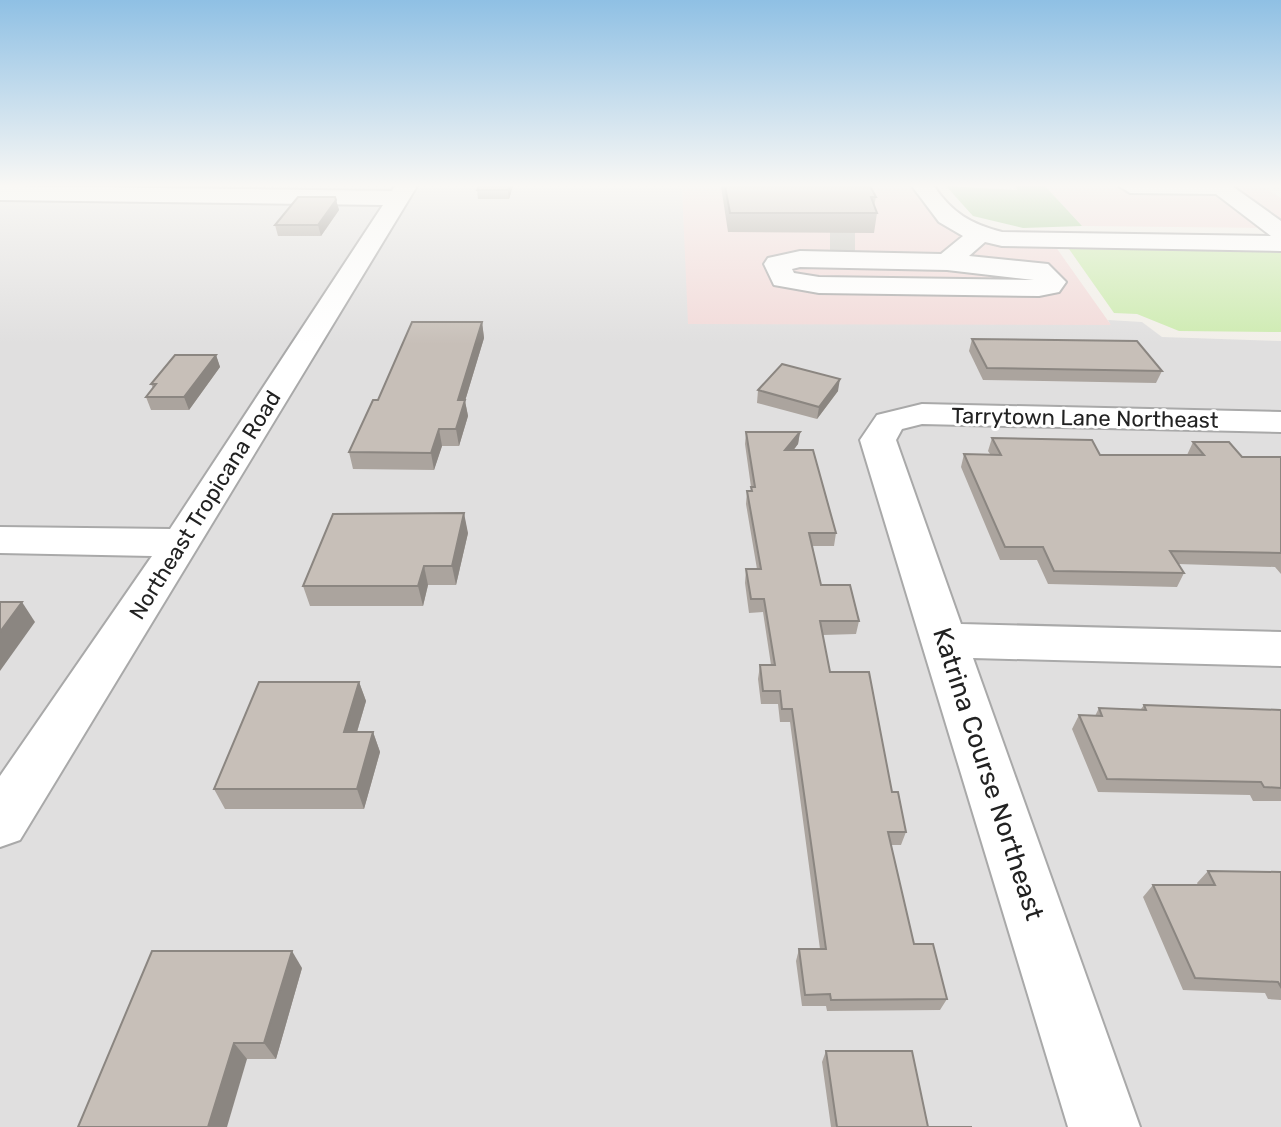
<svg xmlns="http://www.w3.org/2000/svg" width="1281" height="1127" font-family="Rubik,sans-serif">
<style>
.residential{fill:#e0dfdf}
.commercial{fill:#f2dad9}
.grass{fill:#cdebb0}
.forest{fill:#add19e}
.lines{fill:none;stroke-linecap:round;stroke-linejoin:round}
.minor-tunnel{stroke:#c8c6c1;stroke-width:25;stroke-dasharray:25 12;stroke-linecap:butt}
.minor-casing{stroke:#a9a9a9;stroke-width:4}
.minor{fill:#fff;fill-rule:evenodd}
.wall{fill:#aba49e}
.shaded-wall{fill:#8b8681}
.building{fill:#c7bfb8;stroke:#8b8681;stroke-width:2}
.labels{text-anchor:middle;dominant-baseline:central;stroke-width:6;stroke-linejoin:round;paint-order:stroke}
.street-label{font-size:22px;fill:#222;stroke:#fff}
.near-street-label{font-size:26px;fill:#222;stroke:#fff}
</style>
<rect width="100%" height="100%" fill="#f2efe9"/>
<!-- residential -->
<path class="residential" d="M0,186h682l7,138h421l-2,-4 34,2 20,15 119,4v786h-1281z"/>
<!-- commercial -->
<g class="commercial">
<path d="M682,186h255l30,44 81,6 63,89 -423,-1z"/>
<path d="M1045,186h217l19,12v30l-199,-2z"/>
</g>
<!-- grass -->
<path class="grass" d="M1069,249l212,3v80l-102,-1 -42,-17 -23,-1z"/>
<!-- forest -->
<path class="forest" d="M946,186l71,4 -1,-4h29l37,40 -59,2 -50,-12z"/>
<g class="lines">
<!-- minor-tunnel -->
<path class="minor-tunnel" d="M830,239h27"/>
<defs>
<g id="minor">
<path d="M0,186l392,5 3,-5h22l-397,654 -20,7v-71l152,-220 -152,-3v-26l170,2 213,-324 -383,-5z"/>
<path d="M912,186h22c18,27 37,38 68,46l269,4 -55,-42 -86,-1 -11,-7h113l49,35v30l-279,-5 -17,-4 -16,14 79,8 18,18 -7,10 -20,4 -220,-3 -45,-8 -10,-21 4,-6 32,-7 141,3 22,-18 -24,-14zM800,267l147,3 87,10 -215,-3 -25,-4 -2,-4z"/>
<path d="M922,404l359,8v20l-359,-8 -20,5 -6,11 65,184 320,8v34l-308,-8 167,469h-72l-208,-687 17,-25z"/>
</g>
</defs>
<!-- minor casing -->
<use href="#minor" class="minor-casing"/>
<!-- minor -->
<use href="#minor" class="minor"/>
</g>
<!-- wall -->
<g class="wall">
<path d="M479,186h34l-4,13h-31l-1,-9z"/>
<path d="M721,186h149l6,11 -2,9 3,7 -3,20 -146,-1z"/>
<path d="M336,200l3,10 -18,26h-43l-3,-11z"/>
<path d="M482,322l2,16 -19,63 3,15 -9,30h-17l-8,24 -81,-1 -4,-17 29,-52z"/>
<path d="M972,339l190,32 -6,12 -173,-3 -14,-29z"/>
<path d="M216,355l4,12 -31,43h-38l-5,-13 7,-9 -2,-4z"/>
<path d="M758,390l80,1 -21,28 -60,-16z"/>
<path d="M746,432h54l-2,12 -5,6 43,83 -2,13h-22l9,39 38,36 -3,13 -33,1 7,37 62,120 14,40 -5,13h-10l23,99 33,55 -7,11 -113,1 -1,-5h-24l-6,-45 3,-12h21l-30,-227h-10l-2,-18h-17l-3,-25 2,-14h11l-8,-53 -14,1 -4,-30 1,-14h11l-11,-65 1,-13h4v-4l-6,-43z"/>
<path d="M992,438l108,17h87l6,-13 49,15h39v117l-6,-7 -97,-3 6,9 -7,14 -129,-3 -11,-24h-37l-39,-93 3,-13h26l-2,-3z"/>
<path d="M468,533l-12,52h-28l-5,21h-113l-7,-20z"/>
<path d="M359,682l7,19 -9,31h16l7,20 -16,57h-139l-11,-20z"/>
<path d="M1144,705l137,5v91h-28l-3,-6 -152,-3 -26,-63 7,-14 16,1 4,-8 42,1z"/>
<path d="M1208,871l73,1v128l-13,-1 -3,-6 -82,-3 -40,-93 10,-12h45l-1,-2z"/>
<path d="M302,968l-26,91h-29l-169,68z"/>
<path d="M826,1051l102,76h44h-141l-9,-65z"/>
</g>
<!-- shaded-wall -->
<g class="shaded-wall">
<path d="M509,186h4l-4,13 -1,-9z"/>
<path d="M336,200l3,10 -18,26 -3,-11z"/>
<path d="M482,322l2,16 -19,63 3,15 -9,30 -3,-17 2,-29z"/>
<path d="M216,355l4,12 -31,43 -5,-13z"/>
<path d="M840,379l-2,12 -21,28 2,-12z"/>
<path d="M439,429l3,17 -8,24 -3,-17z"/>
<path d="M800,432l-2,12 -14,19 1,-13z"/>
<path d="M464,513l4,20 -12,52 -4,-19z"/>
<path d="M424,566l4,19 -5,21 -5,-20z"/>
<path d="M22,602l13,20 -35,49v-39z"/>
<path d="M359,682l7,19 -15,51 -7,-20z"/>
<path d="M373,732l7,20 -16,57 -7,-20z"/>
<path d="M292,951l10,17 -26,91 -12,-16z"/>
<path d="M234,1043l13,16 -20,68h-19z"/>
</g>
<!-- building -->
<g class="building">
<path d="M479,186h30l-1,4h-31z"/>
<path d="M725,186h145l6,11h-5l6,16h-147z"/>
<path d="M298,197h37l1,3 -18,25h-43z"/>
<path d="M412,322h70l-24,78h7l-9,29h-17l-8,24 -82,-1 24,-52h5z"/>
<path d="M972,339l165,2 25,30 -175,-3z"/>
<path d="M175,355h41l-32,42h-38l10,-13h-5z"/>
<path d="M782,364l58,15 -21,28 -61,-17z"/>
<path d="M746,432h54l-15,18h28l23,83h-27l12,52h29l9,36h-39l10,51h39l23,120h6l8,40h-18l26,112h19l14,55 -116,1 -1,-6 -25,1 -6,-46h27l-34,-240h-10l-2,-18h-17l-3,-26h15l-11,-66h-13l-5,-30h15l-14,-78h5l-1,-4h4z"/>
<path d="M992,438l100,2 8,15h104l-11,-13h36l13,15h39v96l-111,-2 14,22 -130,-2 -11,-24h-38l-41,-93 37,1z"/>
<path d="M464,513l-12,53h-28l-6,20h-115l30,-72z"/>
<path d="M0,602h22l-22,30z"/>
<path d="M259,682h100l-15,50h29l-16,57h-143z"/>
<path d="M1144,705l137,5v78l-17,-1 -3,-5 -154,-3 -28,-64 23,1 -3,-8 47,2z"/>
<path d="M1208,871l73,1v115l-3,-5 -83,-4 -42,-93h62z"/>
<path d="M152,951h140l-28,92h-30l-26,84h-130z"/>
<path d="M826,1051h86l16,76h44h-135z"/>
</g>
<!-- sky -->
<linearGradient id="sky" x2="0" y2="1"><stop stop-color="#8fc0e4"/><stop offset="0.54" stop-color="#f9f8f5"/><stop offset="1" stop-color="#f9f8f5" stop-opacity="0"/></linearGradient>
<rect width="1281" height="344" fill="url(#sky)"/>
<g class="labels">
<!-- street labels -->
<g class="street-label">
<text transform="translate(1085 418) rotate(1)">Tarrytown Lane Northeast</text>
<text transform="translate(205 505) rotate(-58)">Northeast Tropicana Road</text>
</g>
<!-- near-street labels -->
<g class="near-street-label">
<text transform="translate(988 774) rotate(72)">Katrina Course Northeast</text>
</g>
</g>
</svg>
